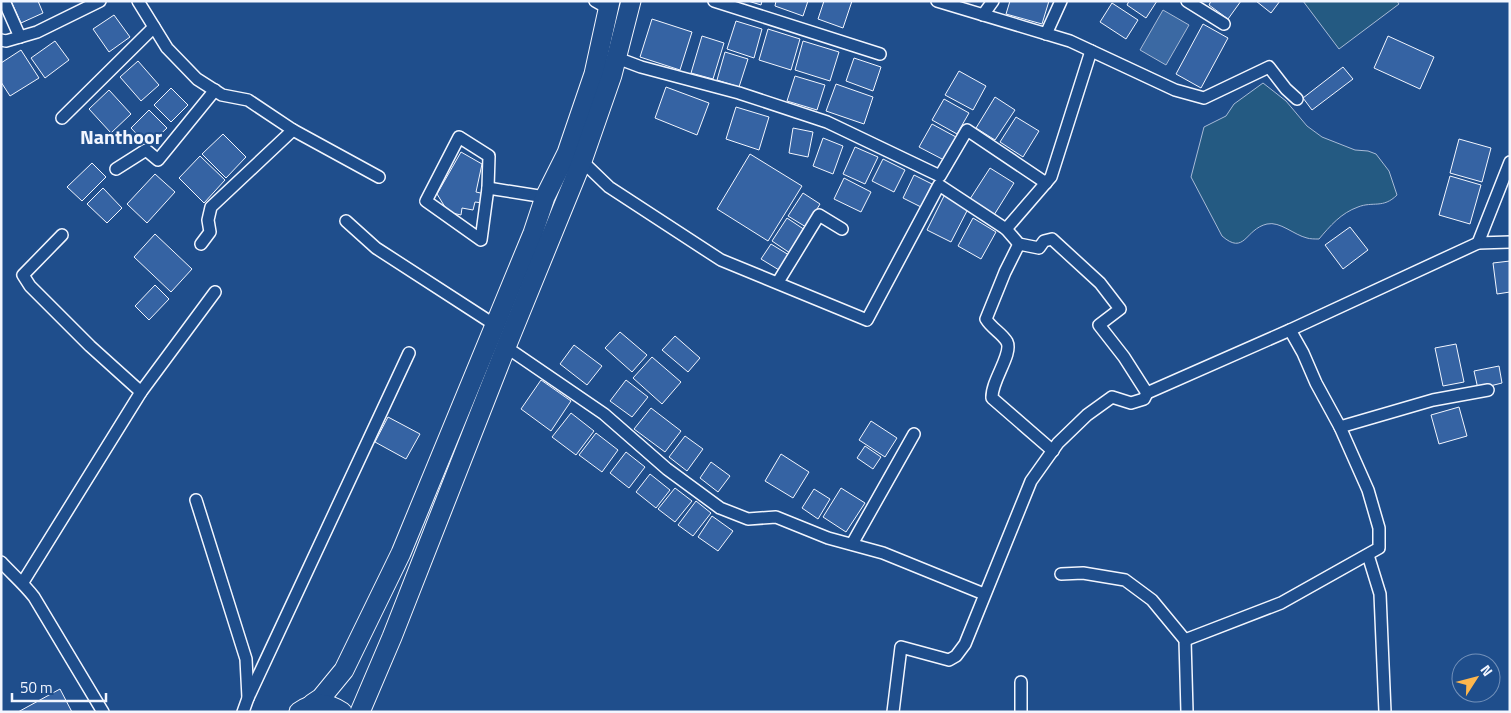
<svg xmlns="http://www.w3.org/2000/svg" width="1511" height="713" font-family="'Titillium Web',sans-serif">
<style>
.green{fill:#245a82;stroke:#a8bbd7}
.water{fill:#3b69a3;stroke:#a8bbd7}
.building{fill:#3563a3;stroke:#f2f6ff}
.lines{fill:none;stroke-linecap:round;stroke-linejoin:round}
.minor-casing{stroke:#f2f6ff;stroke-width:14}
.trunk-casing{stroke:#f2f6ff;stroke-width:21}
.minor{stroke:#1f4e8c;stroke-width:11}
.trunk{stroke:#1f4e8c;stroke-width:19}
.labels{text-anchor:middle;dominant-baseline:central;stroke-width:4;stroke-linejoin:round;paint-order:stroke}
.district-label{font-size:20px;font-weight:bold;fill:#f2f6ff;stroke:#1f4e8c}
</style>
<rect width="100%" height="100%" fill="#1f4e8c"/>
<!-- green -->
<g class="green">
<path d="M1303,1h94l2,3 -60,45z"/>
<path d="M1263,83l23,18 21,25 15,11 33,13 13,1 8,3 13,17 8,24c-14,14 -24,6 -39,12 -17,6 -28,19 -39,32 -4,0 -9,0 -12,-1 -13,-3 -27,-17 -40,-14 -22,5 -22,32 -45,12l-31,-59 13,-50 22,-11 8,-12z"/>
</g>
<!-- water -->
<path class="water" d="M1163,10l26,15 -23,40 -26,-15z"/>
<!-- building -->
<g class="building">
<path d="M11,1h27l5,12 -22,10z"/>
<path d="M748,1h14l-1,4z"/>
<path d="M776,1h32l-5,15 -28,-10z"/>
<path d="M824,1h28l-9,27 -25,-9z"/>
<path d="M1010,1h39l-7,23 -36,-10z"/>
<path d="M1129,1h28l-11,17 -19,-13z"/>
<path d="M1211,1h30l-13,18 -19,-14z"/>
<path d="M1256,1h24l-9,12z"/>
<path d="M1112,3l26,17 -12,19 -26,-17z"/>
<path d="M114,15l16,22 -21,15 -16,-23z"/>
<path d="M652,19l40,13 -12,38 -40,-13z"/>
<path d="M736,21l26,8 -8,29 -27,-9z"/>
<path d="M1203,24l25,14 -27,50 -25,-14z"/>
<path d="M768,29l32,10 -9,31 -32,-10z"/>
<path d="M702,36l22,7 -11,36 -22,-6z"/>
<path d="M1388,36l46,21 -14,32 -46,-21z"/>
<path d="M55,41l14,19 -24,18 -14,-20z"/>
<path d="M803,41l36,11 -9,29 -35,-11z"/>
<path d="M21,50l18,28 -29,18 -9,-14v-19z"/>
<path d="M725,52l23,7 -9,28 -22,-7z"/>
<path d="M854,58l27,9 -8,24 -27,-10z"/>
<path d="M138,61l21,24 -18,16 -21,-24z"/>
<path d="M1343,67l10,12 -41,31 -9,-12z"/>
<path d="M959,71l27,15 -13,24 -28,-15z"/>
<path d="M795,76l30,9 -8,25 -30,-9z"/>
<path d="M836,84l37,13 -9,27 -38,-13z"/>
<path d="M666,87l43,16 -12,32 -42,-17z"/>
<path d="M171,88l17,17 -17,17 -17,-17z"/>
<path d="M109,90l22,24 -20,19 -22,-24z"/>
<path d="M995,97l20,13 -20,30 -19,-12z"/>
<path d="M944,99l25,14 -12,21 -25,-14z"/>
<path d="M736,107l33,10 -10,33 -33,-11z"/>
<path d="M149,110l18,18 -19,18 -17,-18z"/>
<path d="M1016,117l23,14 -16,26 -23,-15z"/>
<path d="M932,124l24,13 -12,23 -25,-13z"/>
<path d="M793,128l20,4 -5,25 -19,-4z"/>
<path d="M223,134l23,23 -20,21 -24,-24z"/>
<path d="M823,138l20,8 -10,28 -20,-8z"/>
<path d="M1459,139l32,9 -9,34 -32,-9z"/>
<path d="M855,147l23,10 -13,27 -22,-10z"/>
<path d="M461,152l21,12 -6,28 9,2 -2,9 -8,-1 -2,8 -11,-2 -1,7 -13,-3 -11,-18z"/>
<path d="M750,154l52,32 -34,55 -51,-32z"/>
<path d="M200,156l25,24 -21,23 -25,-25z"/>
<path d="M883,159l22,11 -11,22 -22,-11z"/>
<path d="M92,163l14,14 -24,24 -15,-14z"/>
<path d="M990,168l24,15 -20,32 -24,-16z"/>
<path d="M155,174l20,18 -28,31 -20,-19z"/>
<path d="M914,175l18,9 -11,23 -18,-9z"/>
<path d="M1450,176l31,9 -11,39 -31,-9z"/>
<path d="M844,178l27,14 -10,20 -27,-13z"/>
<path d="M103,188l19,20 -15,15 -20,-19z"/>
<path d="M803,193l17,11 -14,23 -18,-11z"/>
<path d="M945,194l24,13 -18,35 -24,-12z"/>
<path d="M787,218l18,12 -15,23 -18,-12z"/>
<path d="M973,218l23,14 -15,27 -23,-13z"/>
<path d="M1350,227l18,23 -25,19 -18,-24z"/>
<path d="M155,234l37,35 -21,23 -37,-35z"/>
<path d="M771,244l18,11 -10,15 -18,-11z"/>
<path d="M1510,261v31l-13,2 -4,-31z"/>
<path d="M155,285l14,14 -20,21 -14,-14z"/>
<path d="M620,332l27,23 -15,17 -27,-24z"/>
<path d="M675,336l25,22 -12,14 -26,-22z"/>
<path d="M1456,344l8,38 -21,4 -8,-38z"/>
<path d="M574,345l28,21 -15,19 -27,-21z"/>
<path d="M652,357l29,25 -19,22 -29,-26z"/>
<path d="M1499,366l3,17 -24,6 -4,-18z"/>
<path d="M541,380l30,21 -20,30 -30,-22z"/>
<path d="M626,380l22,17 -16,20 -22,-16z"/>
<path d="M1459,407l8,29 -28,8 -8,-29z"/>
<path d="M651,408l30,23 -16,21 -31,-23z"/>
<path d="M571,413l23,18 -18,24 -24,-18z"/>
<path d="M388,417l32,17 -14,25 -31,-17z"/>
<path d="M871,421l26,17 -12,19 -26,-17z"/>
<path d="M596,433l22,17 -16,22 -23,-17z"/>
<path d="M685,436l18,13 -16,22 -18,-14z"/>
<path d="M865,446l16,11 -8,12 -16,-11z"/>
<path d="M626,452l19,15 -16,21 -19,-15z"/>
<path d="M781,454l28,18 -16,26 -28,-17z"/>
<path d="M711,462l19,14 -12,16 -18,-14z"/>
<path d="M650,474l20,16 -14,18 -20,-16z"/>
<path d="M675,488l17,13 -17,21 -17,-13z"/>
<path d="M841,488l24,15 -19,29 -23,-15z"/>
<path d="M814,489l16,10 -12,20 -16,-11z"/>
<path d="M696,501l15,12 -18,23 -15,-11z"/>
<path d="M712,516l21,15 -15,20 -20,-14z"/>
<path d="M60,689l12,23h-54z"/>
</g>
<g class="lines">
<defs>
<g id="minor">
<path d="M4,1l16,36"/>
<path d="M138,1l29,47 30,31 25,16 26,5 45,30 86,47"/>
<path d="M595,1l14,8"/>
<path d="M714,1l166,53"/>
<path d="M937,1l133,40 105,49 29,8 65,-31 17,22 11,10"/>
<path d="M1187,1l37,23"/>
<path d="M983,15l10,-14"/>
<path d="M1046,34l15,-33"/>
<path d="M1,40l5,1 31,-9 63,-31"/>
<path d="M617,58l24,9 98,26 88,29 113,54 27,-46 79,53"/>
<path d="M62,118l92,-91"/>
<path d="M459,137l30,19 -1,32 -7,52 -55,-39z"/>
<path d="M582,161l27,26 112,73 146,60 72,-135 67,44 13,15 20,4 5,-7 8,-2 48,44 20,26 -21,16 25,32 23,36 -3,6 -13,4 -19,-6 -25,18 -29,28 -27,38 -66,163 -9,12 -7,4 -48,-13 -8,65"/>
<path d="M1510,162l-32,81 32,-1"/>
<path d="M116,169l30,-19 12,10 57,-70"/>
<path d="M488,188l57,9"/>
<path d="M346,221l30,27 119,77"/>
<path d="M1006,229l45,-52 40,-126"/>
<path d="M62,235l-39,40 7,11 60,60 51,46"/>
<path d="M201,244l9,-12 -2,-12 3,-13 82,-77"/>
<path d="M1019,244l-14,28 -19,47c6,10 16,14 21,23 6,12 -16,39 -15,56l61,53"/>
<path d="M778,282l41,-67 23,14"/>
<path d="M506,347l98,67 63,55 53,39 28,11 28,-2 52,21 55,15 101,41"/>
<path d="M1147,393l143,-63"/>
<path d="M1340,427l93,-27 55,-10"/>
<path d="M196,500l50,159 2,39 -5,14"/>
<path d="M852,544l62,-110"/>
<path d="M1368,555l12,39 5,118"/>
<path d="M1,562c11,12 23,22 33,35l69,115"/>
<path d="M1061,574l22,-1 42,7 27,20 33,40 2,72"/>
<path d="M23,582l118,-190 74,-100"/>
<path d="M1185,640l96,-37 98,-55v-20l-11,-38 -28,-63 -24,-44 -13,-30 -13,-23 188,-87"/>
<path d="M248,698l161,-345"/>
<path d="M1021,712v-30"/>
</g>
<g id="trunk">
<path d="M312,704l9,-6 23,-28 57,-117 132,-320 12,-36 22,-44 27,-79 16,-73"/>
<path d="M299,712c15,-11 28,-10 43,0"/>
<path d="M360,712l32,-75 114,-290 76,-186 30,-86 19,-74"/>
</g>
</defs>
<!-- minor casing -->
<use href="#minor" class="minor-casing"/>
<!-- trunk casing -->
<use href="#trunk" class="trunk-casing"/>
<!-- minor -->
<use href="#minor" class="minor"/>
<!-- trunk -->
<use href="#trunk" class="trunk"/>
</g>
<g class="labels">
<!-- district labels -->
<g class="district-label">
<text x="121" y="136">Nanthoor</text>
</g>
</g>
<!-- border -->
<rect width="1511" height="713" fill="none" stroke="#f2f6ff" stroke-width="5"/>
<!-- north arrow -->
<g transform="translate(1476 678) rotate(54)"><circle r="24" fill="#1f4e8c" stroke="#7391ba"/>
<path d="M0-4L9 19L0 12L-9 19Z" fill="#ffb74d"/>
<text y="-8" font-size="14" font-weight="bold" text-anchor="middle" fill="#f2f6ff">N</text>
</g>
<!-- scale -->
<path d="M12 693v8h94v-8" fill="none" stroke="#f2f6ff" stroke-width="2.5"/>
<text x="20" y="693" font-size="15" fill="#f2f6ff" stroke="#1f4e8c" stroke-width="4" paint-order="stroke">50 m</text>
</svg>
